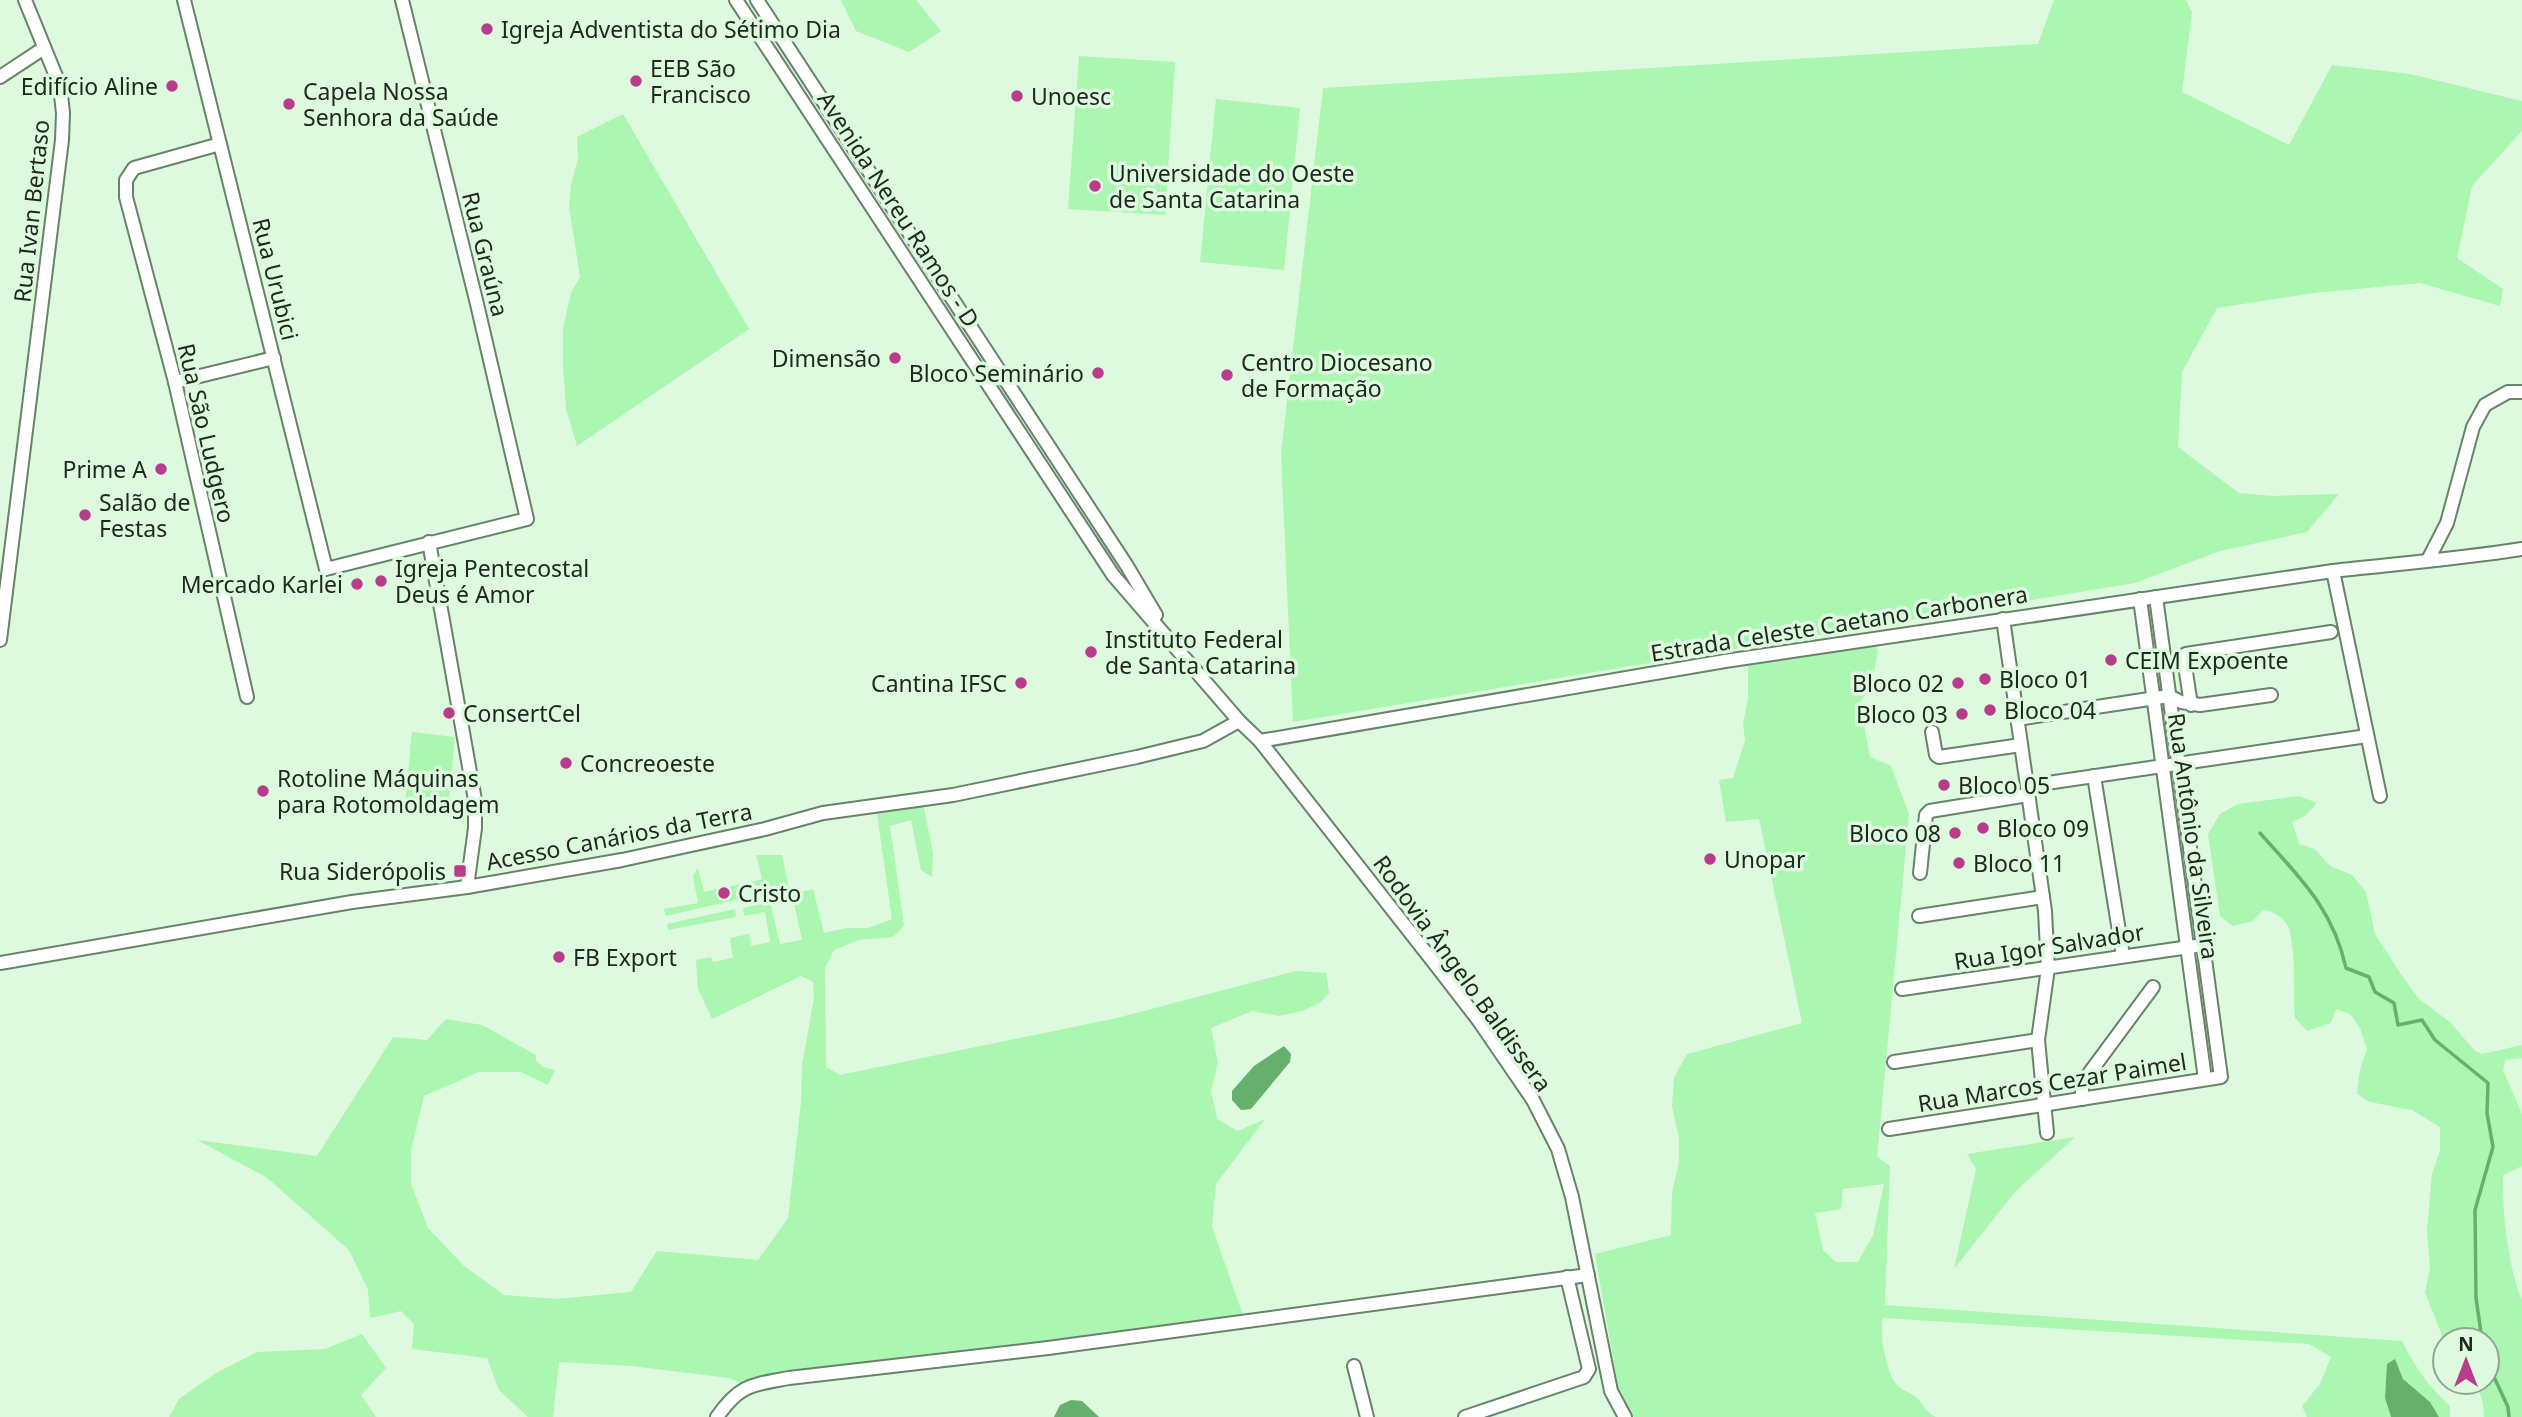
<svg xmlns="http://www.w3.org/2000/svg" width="2522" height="1417" font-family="'Noto Sans',sans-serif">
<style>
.green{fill:#abf6b0;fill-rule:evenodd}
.water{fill:#66b06d}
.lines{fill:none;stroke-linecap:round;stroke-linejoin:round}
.stream{stroke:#66b06d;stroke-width:3.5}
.minor-casing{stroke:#69826b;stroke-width:16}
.minor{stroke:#fff;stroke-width:12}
.poi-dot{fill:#b93c8c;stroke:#ddf9de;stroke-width:2.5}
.labels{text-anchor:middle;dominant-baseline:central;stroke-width:7;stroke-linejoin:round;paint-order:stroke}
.poi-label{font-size:23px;fill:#1e281e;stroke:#ddf9de;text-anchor:start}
.street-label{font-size:23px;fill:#1e281e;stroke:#ddf9de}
</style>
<rect width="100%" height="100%" fill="#ddf9de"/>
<!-- green -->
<g class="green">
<path d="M841,0h75l25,31 -32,21 -53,-21z"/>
<path d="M2054,0h132l6,12 -10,80 107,53 43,-80 78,9 112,27v30l-50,55 -15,72 46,31 -3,17 -80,-23 -106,10 -97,15 -35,64 -4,75 61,46 34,3 66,-2 -32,38 -87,19 -85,32 -842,139 -12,-269 42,-365 715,-44z"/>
<path d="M1079,56l96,6 -10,153 -97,-6z"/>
<path d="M1216,99l84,9 -16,162 -84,-8z"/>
<path d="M623,114l126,215 -172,117 -11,-37 -3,-43v-38l8,-35 9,-16 -11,-71 2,-21 7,-26 -1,-22z"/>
<path d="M1875,643l3,9 -6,30 -12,21 10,54 21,9 18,48 -32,343 13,9 -5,139 517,36c13,26 26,45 48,65v11h-11l-9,-15 -27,-23 -16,4 -2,15 6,19h-84l-5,-11 18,-22 11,-27 -22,-13 -426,-26c-4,15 3,57 15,68 5,5 14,7 19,12 7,7 9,15 19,19h-302l-16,-30 -23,-133 76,-19 1,-43 7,-30v-23l-7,-33 2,-28 13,-24 115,-31 -43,-204 -33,3 -7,-42 14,-2 12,-38 -2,-16 5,-26v-37zM1884,1184l-11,51 -15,27h-22l-13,-12 -8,-37 26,-4 2,-20z"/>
<path d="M412,732l43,5 -7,71 -43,-4z"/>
<path d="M2299,796l18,7 -12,13 -13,6 7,22 16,5 15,17 22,9 14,17 9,42 25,39 19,26 31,23 25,29 7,3 40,-9v13l-17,2 -2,10 19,44v52l-19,9c-1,36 5,93 19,125v117h-38l-1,-14 -7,-21h11v-42h-42v3l-20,-51 5,-24 -3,-38 5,-56 8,-23v-24l-28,-17 -42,-8 -13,-8 3,-25 7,-20 -7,-21 -10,-14 -14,-5 -5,14 -24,8 -12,-13c-2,-21 2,-79 -9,-95 -5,-8 -15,-12 -23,-13l-10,11 -20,5 -13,-10 -12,-82 12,-20 18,-10z"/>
<path d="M923,804l10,49 -1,24 -11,-7 -10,-50 -21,6 14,100 -11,11 -34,3 -25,10 -9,18 1,99 14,8 277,-57 179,-47 30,2 3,20 -9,10 -18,8 -23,5 -27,-5 -41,17 7,35 -7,28 6,28 21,12 27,-12 -49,65 -4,43 33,94 -498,65 -18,-8 -98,-12 -72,-4 -6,55h-25l-29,-27 -12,-32 -75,-9 2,-25 -13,-13 -31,7 -2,-28 -19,-40 -83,-73 -69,-37 120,16 76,-119 34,3 19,-21 36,6 54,30v6l7,6 12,3 -7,15 -27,-13h-42l-55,24 -13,54v34l17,44 35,37 41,30 52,4 75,-7 26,-41 101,9 30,-42 13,-116 1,-37 12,-67 -1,-16 -12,-6 -89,43 -14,-30 -2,-29 15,-3 2,5 20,-4 -3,-20 19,-4 2,12 19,-4 -5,-30 -21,4 -1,-8 27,-6 10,42 22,-4 -10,-46 21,-5 11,44 23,-5h21l24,-9 -15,-105z"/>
<path d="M756,855h26l7,33 -38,9 -2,-14 13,-4z"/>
<path d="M698,868l6,24 37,-8 3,14 -78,18 -2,-7 34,-6 -5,-27z"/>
<path d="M735,909l1,8 -68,13 -1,-6z"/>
<path d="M2075,1137l-60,55 -61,77 22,-100 -9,-15z"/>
<path d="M362,1334l24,34 -25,27 15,22h-207l10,-18 37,-26 41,-21 68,-3z"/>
</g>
<!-- water -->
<g class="water">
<path d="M1284,1046l7,8 -1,8 -39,47 -10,1 -9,-10v-9l22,-25z"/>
<path d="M2395,1359l8,20 27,23 9,15h-48l-6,-19 2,-34z"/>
<path d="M1071,1400l11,1 17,16h-45l6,-12z"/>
</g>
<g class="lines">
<!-- stream -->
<g class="stream">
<path d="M2260,833c39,44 73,75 86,135l23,9 6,15 19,11 4,22 24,-5 13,20 53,43 -1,30 6,34 -18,63 1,88 6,42"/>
<path d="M2487,1362l21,45 1,10"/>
</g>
<defs>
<g id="minor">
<path d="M184,0l142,569 201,-50 -50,-215 -75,-304"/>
<path d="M736,0l377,575 126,146 21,20 175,223 44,57 54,79 25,49 14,48 39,194 14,26"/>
<path d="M757,0l370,566 29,49"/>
<path d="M0,77l44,-29"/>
<path d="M220,144l-86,24 -8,12v17l49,185 72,315"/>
<path d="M175,382l99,-24"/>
<path d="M429,542l46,258v28l-8,59"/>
<path d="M2428,560l19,-37 26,-96 12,-22 23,-13h14"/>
<path d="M2333,571l47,225"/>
<path d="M2140,599l65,480"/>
<path d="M2003,619l42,292 3,57 -10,72 9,93"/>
<path d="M0,640l62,-500 1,-27 -3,-27 -35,-86"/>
<path d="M2191,705l-7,-46 2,-5 145,-22"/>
<path d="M2017,719l152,-23 12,6 19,3 71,-10"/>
<path d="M1932,732l4,23 3,2 82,-12"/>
<path d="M1260,741l465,-80 608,-90c63,-7 126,-12 189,-22"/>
<path d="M2094,776l29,180"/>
<path d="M2027,786l340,-50"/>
<path d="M1920,873l6,-58 4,-4 98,-16"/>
<path d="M1919,916l124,-19"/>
<path d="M0,963l352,-61 115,-15 155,-27 143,-31 58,-16 130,-18 184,-38 66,-16 36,-20"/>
<path d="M1902,989l294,-43"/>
<path d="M1894,1062l144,-22"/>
<path d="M2082,1099v-16l71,-96"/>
<path d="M1889,1129l332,-52 -65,-480"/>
<path d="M1354,1366l13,51"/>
<path d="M717,1417c23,-33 35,-32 72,-39l259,-30 540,-73"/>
<path d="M1465,1417l119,-40 5,-8 -22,-92"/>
</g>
</defs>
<!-- minor casing -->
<use href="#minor" class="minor-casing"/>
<!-- minor -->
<use href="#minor" class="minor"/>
</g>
<!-- markers -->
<g class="poi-dot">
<circle cx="487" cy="29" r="7"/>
<circle cx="636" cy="81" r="7"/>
<circle cx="172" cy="86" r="7"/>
<circle cx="1017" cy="96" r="7"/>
<circle cx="289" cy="104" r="7"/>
<circle cx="1095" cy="186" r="7"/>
<circle cx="895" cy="358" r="7"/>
<circle cx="1098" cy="373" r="7"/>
<circle cx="1227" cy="375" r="7"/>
<circle cx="161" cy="469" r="7"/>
<circle cx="85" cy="515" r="7"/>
<circle cx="381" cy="581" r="7"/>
<circle cx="357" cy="584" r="7"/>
<circle cx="1091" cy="652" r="7"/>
<circle cx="2111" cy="660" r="7"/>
<circle cx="1985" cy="679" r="7"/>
<circle cx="1021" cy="683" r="7"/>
<circle cx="1958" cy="683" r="7"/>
<circle cx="1990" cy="710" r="7"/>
<circle cx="449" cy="713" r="7"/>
<circle cx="1962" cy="714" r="7"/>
<circle cx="566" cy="763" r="7"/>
<circle cx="1944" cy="785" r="7"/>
<circle cx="263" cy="791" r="7"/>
<circle cx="1983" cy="828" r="7"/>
<circle cx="1955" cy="833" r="7"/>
<circle cx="1710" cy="859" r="7"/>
<circle cx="1959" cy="863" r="7"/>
<rect x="453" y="864" width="14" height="14" rx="3.5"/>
<circle cx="724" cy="893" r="7"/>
<circle cx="559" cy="957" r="7"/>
</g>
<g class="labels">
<!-- poi labels -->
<g class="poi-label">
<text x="501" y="29">Igreja Adventista do Sétimo Dia</text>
<text x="650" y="68">EEB São<tspan x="650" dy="26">Francisco</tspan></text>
<text x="158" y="86" text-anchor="end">Edifício Aline</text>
<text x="303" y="91">Capela Nossa<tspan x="303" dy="26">Senhora da Saúde</tspan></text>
<text x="1031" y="96">Unoesc</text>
<text x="1109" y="173">Universidade do Oeste<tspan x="1109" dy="26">de Santa Catarina</tspan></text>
<text x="881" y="358" text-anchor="end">Dimensão</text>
<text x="1241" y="362">Centro Diocesano<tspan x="1241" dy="26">de Formação</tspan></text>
<text x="1084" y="373" text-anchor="end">Bloco Seminário</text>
<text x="147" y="469" text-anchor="end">Prime A</text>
<text x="99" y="502">Salão de<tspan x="99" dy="26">Festas</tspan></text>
<text x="395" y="568">Igreja Pentecostal<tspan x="395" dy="26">Deus é Amor</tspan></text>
<text x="343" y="584" text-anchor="end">Mercado Karlei</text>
<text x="1105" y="639">Instituto Federal<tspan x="1105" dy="26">de Santa Catarina</tspan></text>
<text x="2125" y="660">CEIM Expoente</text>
<text x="1999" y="679">Bloco 01</text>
<text x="1007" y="683" text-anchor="end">Cantina IFSC</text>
<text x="1944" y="683" text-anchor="end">Bloco 02</text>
<text x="2004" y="710">Bloco 04</text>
<text x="463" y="713">ConsertCel</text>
<text x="1948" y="714" text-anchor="end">Bloco 03</text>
<text x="580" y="763">Concreoeste</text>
<text x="277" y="778">Rotoline Máquinas<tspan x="277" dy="26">para Rotomoldagem</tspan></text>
<text x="1958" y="785">Bloco 05</text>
<text x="1997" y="828">Bloco 09</text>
<text x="1941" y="833" text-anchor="end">Bloco 08</text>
<text x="1724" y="859">Unopar</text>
<text x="1973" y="863">Bloco 11</text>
<text x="446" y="871" text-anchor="end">Rua Siderópolis</text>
<text x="738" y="893">Cristo</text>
<text x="573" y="957">FB Export</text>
</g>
<!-- street labels -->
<g class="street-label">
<text transform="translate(899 209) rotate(57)">Avenida Nereu Ramos - D</text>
<text transform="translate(31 211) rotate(-84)">Rua Ivan Bertaso</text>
<text transform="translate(486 254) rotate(76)">Rua Graúna</text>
<text transform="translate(276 279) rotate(76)">Rua Urubici</text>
<text transform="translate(207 433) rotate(77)">Rua São Ludgero</text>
<text transform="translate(1839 623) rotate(-9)">Estrada Celeste Caetano Carbonera</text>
<text transform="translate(619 836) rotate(-11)">Acesso Canários da Terra</text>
<text transform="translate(2194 836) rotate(82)">Rua Antônio da Silveira</text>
<text transform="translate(2049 946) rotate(-9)">Rua Igor Salvador</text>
<text transform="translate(1463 973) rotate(54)">Rodovia Ângelo Baldissera</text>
<text transform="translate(2052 1082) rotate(-9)">Rua Marcos Cezar Paimel</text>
</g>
</g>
<!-- north arrow -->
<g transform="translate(2466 1361)"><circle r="33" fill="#ddf9de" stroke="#91a591" stroke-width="2"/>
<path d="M0-5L12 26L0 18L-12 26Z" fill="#b93c8c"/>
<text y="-10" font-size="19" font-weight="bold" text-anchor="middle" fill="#1e281e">N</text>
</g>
</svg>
